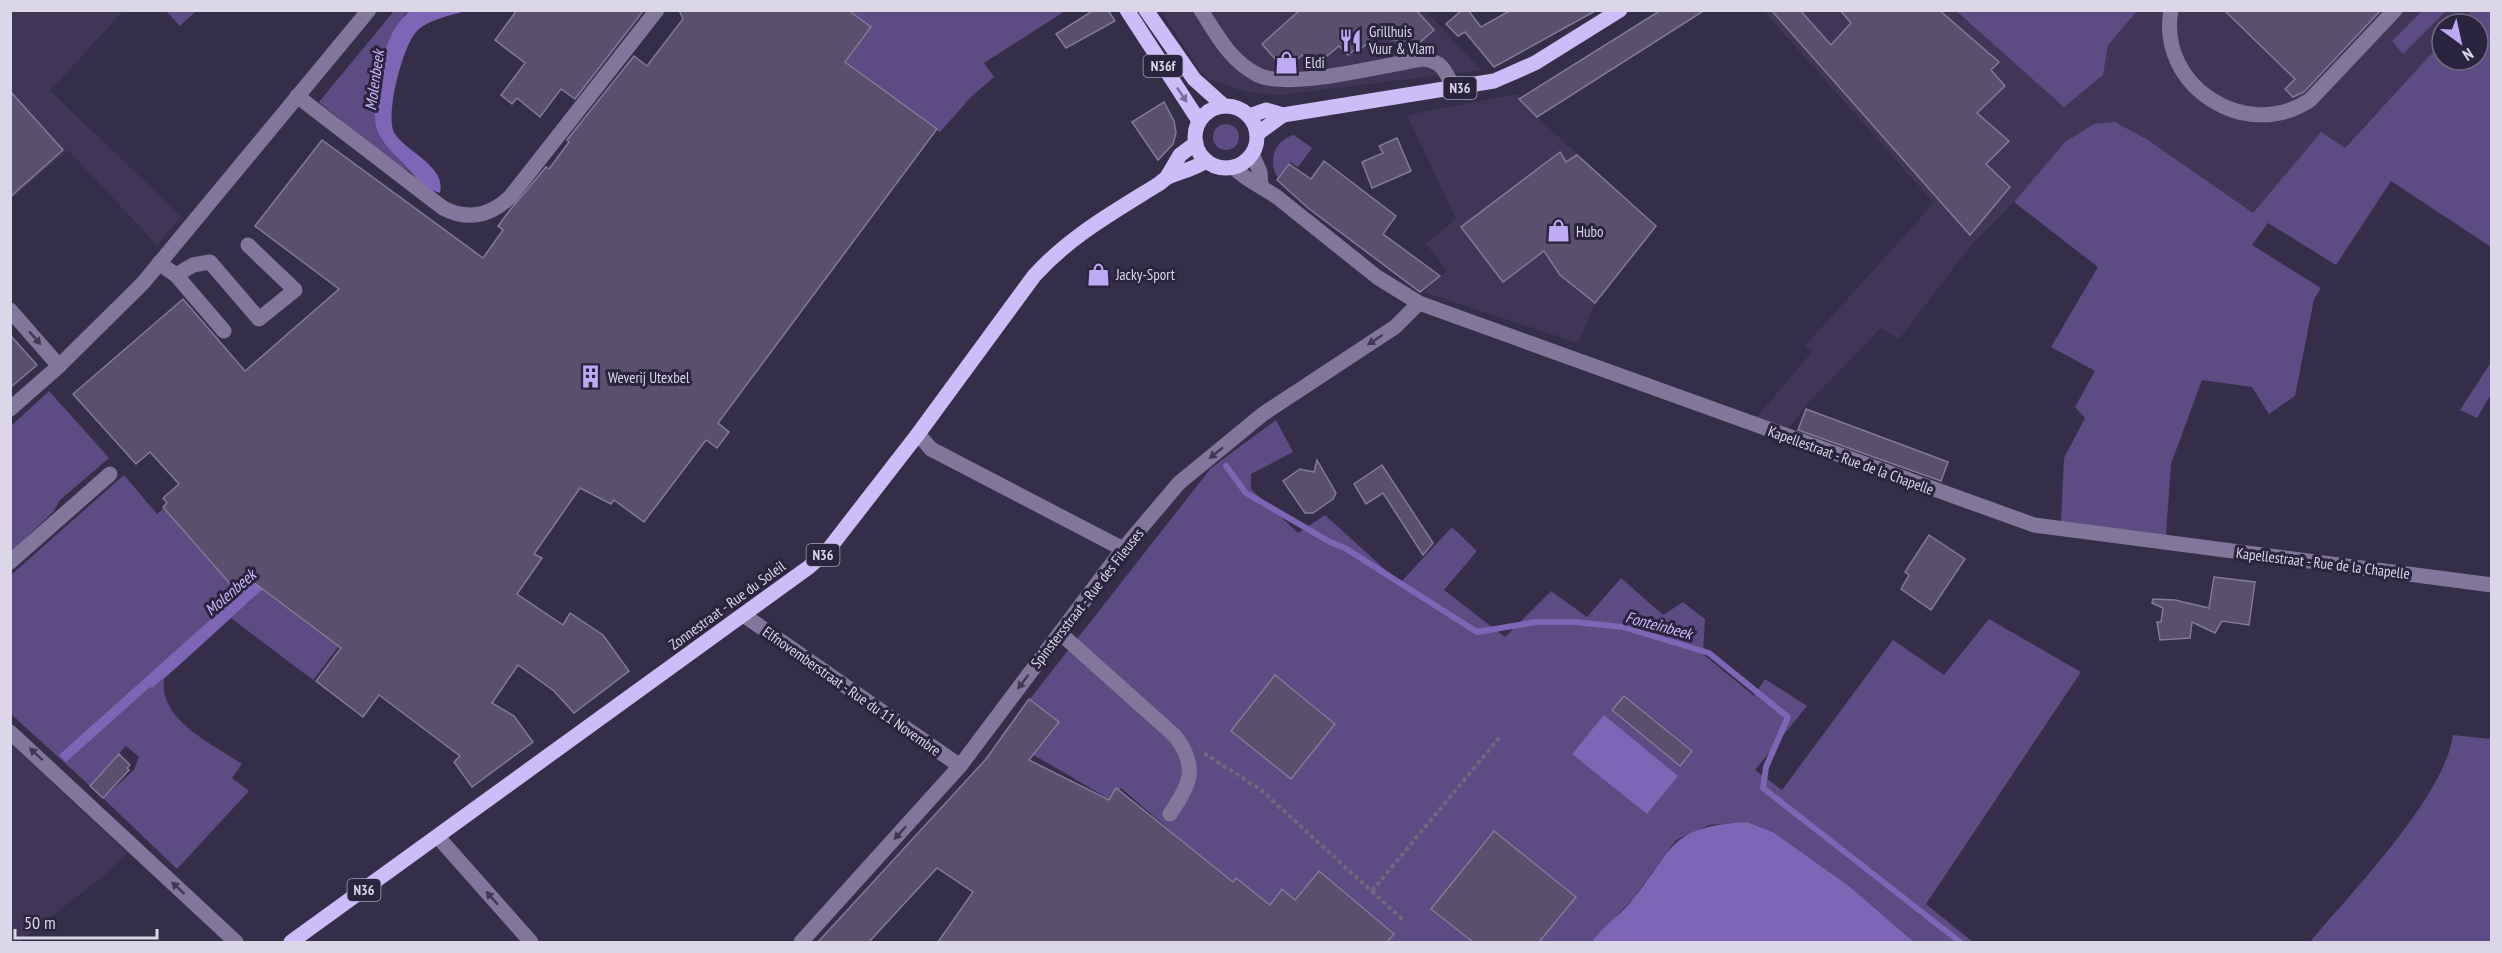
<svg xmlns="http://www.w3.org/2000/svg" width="2502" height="953" font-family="'PT Sans Narrow',sans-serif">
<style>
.built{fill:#403758}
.green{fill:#5c4c83}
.water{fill:#7e65b6}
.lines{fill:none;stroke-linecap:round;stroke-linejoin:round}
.stream{stroke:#7e65b6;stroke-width:6}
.building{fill:#58506d;stroke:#827a99;stroke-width:1.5}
.path{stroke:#6e687f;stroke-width:4;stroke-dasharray:4.5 3;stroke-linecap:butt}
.minor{stroke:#80779b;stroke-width:15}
.major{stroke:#ccbdf8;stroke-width:15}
.oneway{fill:#7c709b}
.oneway2{fill:#403955}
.labels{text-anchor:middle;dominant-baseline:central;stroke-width:6;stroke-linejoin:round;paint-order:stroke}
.shield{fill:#2b243e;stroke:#a6a1b5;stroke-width:1.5}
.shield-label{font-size:14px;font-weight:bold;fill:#dbd7e8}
.poi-label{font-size:15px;fill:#dbd7e8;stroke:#2b243e;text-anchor:start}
.street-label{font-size:15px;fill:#dbd7e8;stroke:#2b243e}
.water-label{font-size:16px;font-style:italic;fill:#cbbafb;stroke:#2b243e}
</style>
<rect width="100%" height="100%" fill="#352e49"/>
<!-- built -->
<g class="built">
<path d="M11,11h112l-73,80 131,125 -24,29 -89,-95 -57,49z"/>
<path d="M1161,11h265l55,59 -201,25 -34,-3 -37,-13 -10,-10z"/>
<path d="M1764,11h191l109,95 39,-31 5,-30 29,-34h286l-31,30 11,13 43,-43h25l-12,13h-17v18l-98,106 -23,-16 -68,81 -105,-73 -33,-18 -50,20 -51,60 -42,42 -73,95 -18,-11 -75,77 -19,26 -31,-13 56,-66 -7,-6 129,-143z"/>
<path d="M1518,94l19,23 119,109 -61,77 -17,40 -154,-51 23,-21 -21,-27 30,-25 -49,-104z"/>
<path d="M10,743l117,110 -19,19 -89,70h-9z"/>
</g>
<!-- green -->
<g class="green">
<path d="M2423,10l23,1 -43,43 -11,-13z"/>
<path d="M166,11h30l-16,15z"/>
<path d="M394,11h17l-7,4c-25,69 -55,103 11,160l-26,-16 -70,-57z"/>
<path d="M848,11h217l-81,52 10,14 -23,20 -31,35 -94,-70 25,-35z"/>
<path d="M1956,11h181l-29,34 -5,30 -39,32z"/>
<path d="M2471,11h20v236l-100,-66 -55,84 -68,-42 -16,22 69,43 -7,11 -19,97 -26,18 -17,-27 -50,-7 -31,84 -5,71 -105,-13 3,-64 21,-40 -10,-11 20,-36 -44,-24 47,-80 -84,-65 51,-60 29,-18 21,-2 33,18 105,73 68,-81 24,16 97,-106v18h36v-36h-19z"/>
<circle cx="1226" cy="137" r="13"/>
<path d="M1294,135l18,13 -14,19 -8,-5 -12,16c-11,-16 -3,-39 16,-43z"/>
<path d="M2491,362v32l-14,24 -17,-8z"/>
<path d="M49,391l60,67 -49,42 -7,12 -42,40v-126z"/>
<path d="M1276,420l17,32 -42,22v15l47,44 27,-18 75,68 52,-56 25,24 -33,39 61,47 46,-46 36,26 34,-39 42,37 20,-13 22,17 -2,35 51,42 11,-17 42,27 -52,64 27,20 111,-150 51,35 45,-56 92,53 -155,232 47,38h-59l-65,-56 -76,-54 -26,-10 -38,3 -33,15 -43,59 -41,43h-376l-18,-12 32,-48 -109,-94 -10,12 -110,-64 210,-268z"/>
<path d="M124,475l33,39 7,-6 84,95 13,-14 78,57 -26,34 -82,-62 -67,61c-5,42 48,64 78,85l-10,14 17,13 -72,78 -74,-71 31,-28 5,-13 -13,-11 -36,40 -79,-72v-139z"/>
<path d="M2453,735l38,4v203h-181c41,-49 135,-146 143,-207z"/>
</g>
<!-- water -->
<g class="water">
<path d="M411,11h54c-15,5 -35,8 -47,19 -15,13 -34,87 -23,104 12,18 52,33 45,59l-18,-6c-11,-20 -33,-33 -43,-53 -13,-28 5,-108 32,-123z"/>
<path d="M409,442l-77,84 -154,140 -26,22 -2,-1 -84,75 -7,-7z"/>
<path d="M1604,715l74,61 -31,38 -75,-60z"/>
<path d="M1747,822l26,10 76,54 65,56h-322c10,-15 27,-26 38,-39 46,-56 37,-76 117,-81z"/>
</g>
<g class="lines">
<!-- stream -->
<path class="stream" d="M1226,466l20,27 84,49 15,6 132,84 59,-10h39l48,5 86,26 79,64 -22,50 -3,21 197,154"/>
</g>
<!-- building -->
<g class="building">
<path d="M517,10h127l-69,89 -14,-10 -21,28 -23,-19 -5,6 -11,-9 24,-32 -30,-23z"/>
<path d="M679,10h169l23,17 -26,35 92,67 -219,294 11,9 -12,16 -11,-8 -62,82 -30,-22 -3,4 -31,-16 -46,66 8,4 -25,36 46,31 7,-12 33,22 26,36 -55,42 -20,-22 -36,-26 -26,38 22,13 19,26 -61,45 -18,-25 6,-6 -81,-61 -16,22 -47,-36 25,-33 -88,-66 -14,12 -76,-87 4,-4 -4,-5 16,-14 -29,-32 -14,12 -63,-70 110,-95 62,72 94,-82 -84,-63 67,-86 161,118 20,-28 -5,-4 12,-16 36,-43 3,2 20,-27 -2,-2 67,-84 13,10 36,-47z"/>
<path d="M1094,10h14l7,11 -49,27 -10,-14z"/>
<path d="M1300,10h116l18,20 -24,21 -3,1 -11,-12 -22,-2 -15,12 -2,-2 -9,7 -9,-9 -17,14 -3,-2 -8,7 -9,-10 -17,15 -23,-26z"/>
<path d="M1462,10h6l13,17 30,-17h86l-103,57 -29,-35 -7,4 -12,-12z"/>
<path d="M1661,10h44l-168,107 -18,-18z"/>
<path d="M1771,10h29l31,35 20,-22 -11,-13h99l60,52 -8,8 14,16 -28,27 32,28 -23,23 24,23 -40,48z"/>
<path d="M2224,10h157l-77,82 -11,5 -8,-8 10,-10z"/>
<path d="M10,91l53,59 -53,47z"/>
<path d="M1164,102l10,19 2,12 -3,11 -15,16 -26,-38z"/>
<path d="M1397,138l14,33 -39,17 -10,-26 21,-9 -4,-7z"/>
<path d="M1560,152l6,10 11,-7 79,71 -61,77 -35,-28 -16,-24 -41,31 -42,-55z"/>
<path d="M1324,161l72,55 -13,18 57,42 -20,16 -112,-84 -31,-28 12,-16 22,15z"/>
<path d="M10,335l27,30 -27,23z"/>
<path d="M1806,409l142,53 -7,19 -143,-51z"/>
<path d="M1317,460l19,33 -3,6 -20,14h-8l-22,-32 17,-12 14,3z"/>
<path d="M1382,465l51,78 -10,12 -40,-62 -17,11 -12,-20z"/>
<path d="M1929,535l36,24 -34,51 -30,-21 8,-14 -4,-3z"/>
<path d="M2214,577l41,5 -6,43 -27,-4 -7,12 -23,-11 -2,16 -30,2 -3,-18h4l2,-14 -11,-5 1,-4 22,1 34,8z"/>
<path d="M1275,675l60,49 -44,55 -60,-48z"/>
<path d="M1624,696l68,55 -12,15 -68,-56z"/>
<path d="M1029,699l30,23 -30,38 80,40 7,-12 117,94 3,-4 34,27 12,-16 13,11 24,-29 75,63 -7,8h-449l35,-50 -36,-24 -68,74h-51l168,-183z"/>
<path d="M119,754l11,11 -3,3 2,2 -26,28 -13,-12z"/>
<path d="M1494,831l82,66 -37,45h-66l-42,-33z"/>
</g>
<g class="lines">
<!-- path -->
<g class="path">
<path d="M1204,753l57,37 142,130"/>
<path d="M1372,891l127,-153"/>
</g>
<!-- minor -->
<g class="minor">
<path d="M1201,10c16,25 29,51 57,65 31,15 127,-10 164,-16 20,1 24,13 32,30"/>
<path d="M2171,10c-14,76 75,133 139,90l85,-90"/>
<path d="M297,96l146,112c25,13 47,8 67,-11l147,-187"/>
<path d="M1252,154l8,18 1,14"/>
<path d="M1233,167c13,13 29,20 44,30l100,80 42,26 615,222 458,60"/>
<path d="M159,263l17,12 17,-10 17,-3 49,57 36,-29 -47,-45"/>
<path d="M176,275l48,56"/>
<path d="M10,310l49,56"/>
<path d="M10,409l49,-43 84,-83 226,-273"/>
<path d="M918,434l13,15 192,100"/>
<path d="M10,562l100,-88"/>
<path d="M745,616l215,150"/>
<path d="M1060,633l115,103c24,31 15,48 -5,78"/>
<path d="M10,732l226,210"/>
<path d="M438,837l93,105"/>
<path d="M801,942l159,-176 163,-217 56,-66 84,-69 132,-87 24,-24"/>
</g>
<!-- major -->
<g class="major">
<path d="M1127,10l72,111"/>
<path d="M1146,10l48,69 30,27"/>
<circle cx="1226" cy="137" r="31"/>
<path d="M1249,116l17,-6 17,5 211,-34 41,-18 85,-53"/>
<path d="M1257,134l26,-19"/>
<path d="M1167,177l13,-22 16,-12"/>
<path d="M291,942l518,-375 19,-17 90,-116 116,-158c35,-39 78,-63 123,-91 4,-2 7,-6 11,-8 14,-6 26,-8 38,-16"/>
</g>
</g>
<!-- one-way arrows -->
<defs><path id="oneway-solid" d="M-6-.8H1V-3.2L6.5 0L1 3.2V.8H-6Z" transform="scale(1.5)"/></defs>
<use class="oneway" href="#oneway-solid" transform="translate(1182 95) rotate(56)"/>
<g class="oneway2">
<use href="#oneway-solid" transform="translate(35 338) rotate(49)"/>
<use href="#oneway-solid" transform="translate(1375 340) rotate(147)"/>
<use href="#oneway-solid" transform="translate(1216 453) rotate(141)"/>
<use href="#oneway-solid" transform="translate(1023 682) rotate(127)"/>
<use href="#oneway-solid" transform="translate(36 754) rotate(-137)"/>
<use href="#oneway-solid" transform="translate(900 833) rotate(132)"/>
<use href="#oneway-solid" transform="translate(178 888) rotate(-137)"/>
<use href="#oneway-solid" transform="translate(492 898) rotate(-131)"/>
</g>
<!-- icons -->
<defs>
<symbol id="restaurant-bare" viewBox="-9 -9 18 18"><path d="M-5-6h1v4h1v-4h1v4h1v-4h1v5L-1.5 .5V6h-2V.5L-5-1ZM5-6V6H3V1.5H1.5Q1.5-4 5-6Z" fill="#bea9f5" stroke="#2b243e" stroke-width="2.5" paint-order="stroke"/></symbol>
<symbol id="shop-bare" viewBox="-9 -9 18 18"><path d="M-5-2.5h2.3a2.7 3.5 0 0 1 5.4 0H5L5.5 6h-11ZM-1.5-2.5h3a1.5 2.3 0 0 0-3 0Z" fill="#bea9f5" stroke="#2b243e" stroke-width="2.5" paint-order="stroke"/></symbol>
<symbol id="building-bare" viewBox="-9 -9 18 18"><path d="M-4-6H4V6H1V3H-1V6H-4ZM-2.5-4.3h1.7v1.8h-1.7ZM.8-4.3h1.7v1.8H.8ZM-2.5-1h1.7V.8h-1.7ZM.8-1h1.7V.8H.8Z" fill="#bea9f5" stroke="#2b243e" stroke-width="2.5" paint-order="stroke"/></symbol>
</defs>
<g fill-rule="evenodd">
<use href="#restaurant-bare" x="1334" y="24" width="33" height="33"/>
<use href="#shop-bare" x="1270" y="46" width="33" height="33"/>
<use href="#shop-bare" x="1542" y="214" width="33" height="33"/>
<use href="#shop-bare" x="1082" y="258" width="33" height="33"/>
<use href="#building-bare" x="574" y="360" width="33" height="33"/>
</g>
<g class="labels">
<!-- shield labels -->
<g class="shield">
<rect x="1143.5" y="55" width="39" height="22" rx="4.5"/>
<rect x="1443.5" y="77" width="33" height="22" rx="4.5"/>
<rect x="806.5" y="544" width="33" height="22" rx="4.5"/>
<rect x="347.5" y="879" width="33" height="22" rx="4.5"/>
</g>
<g class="shield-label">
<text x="1163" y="66">N36f</text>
<text x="1460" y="88">N36</text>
<text x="823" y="555">N36</text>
<text x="364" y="890">N36</text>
</g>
<!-- poi labels -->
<g class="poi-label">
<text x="1369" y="31">Grillhuis<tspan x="1369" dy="17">Vuur &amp; Vlam</tspan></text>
<text x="1305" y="62">Eldi</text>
<text x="1576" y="231">Hubo</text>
<text x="1116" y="274">Jacky-Sport</text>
<text x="608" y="377">Weverij Utexbel</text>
</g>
<!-- street labels -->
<g class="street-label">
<text transform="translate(1851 460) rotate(20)">Kapellestraat - Rue de la Chapelle</text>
<text transform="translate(2323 563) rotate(7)">Kapellestraat - Rue de la Chapelle</text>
<text transform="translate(1087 598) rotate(-52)">Spinstersstraat - Rue des Fileuses</text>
<text transform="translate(727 605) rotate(-36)">Zonnestraat - Rue du Soleil</text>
<text transform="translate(852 691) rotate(35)">Elfnovemberstraat - Rue du 11 Novembre</text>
</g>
<!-- water labels -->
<g class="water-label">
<text transform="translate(374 80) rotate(-82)">Molenbeek</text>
<text transform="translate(230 592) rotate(-41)">Molenbeek</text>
<text transform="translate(1659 625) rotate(15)">Fonteinbeek</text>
</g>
</g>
<!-- border -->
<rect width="2502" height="953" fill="none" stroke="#dbd7e8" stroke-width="24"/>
<!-- north arrow -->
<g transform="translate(2460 42) rotate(147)"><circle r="28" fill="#2b243e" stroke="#716c82" stroke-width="1.5"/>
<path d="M0-4.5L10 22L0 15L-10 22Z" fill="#bea9f5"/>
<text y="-9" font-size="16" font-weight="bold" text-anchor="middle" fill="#dbd7e8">N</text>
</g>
<!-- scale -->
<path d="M15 929v9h142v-9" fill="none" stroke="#dbd7e8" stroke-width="3"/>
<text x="24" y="929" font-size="18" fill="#dbd7e8" stroke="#2b243e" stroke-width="4.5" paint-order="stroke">50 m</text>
</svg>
